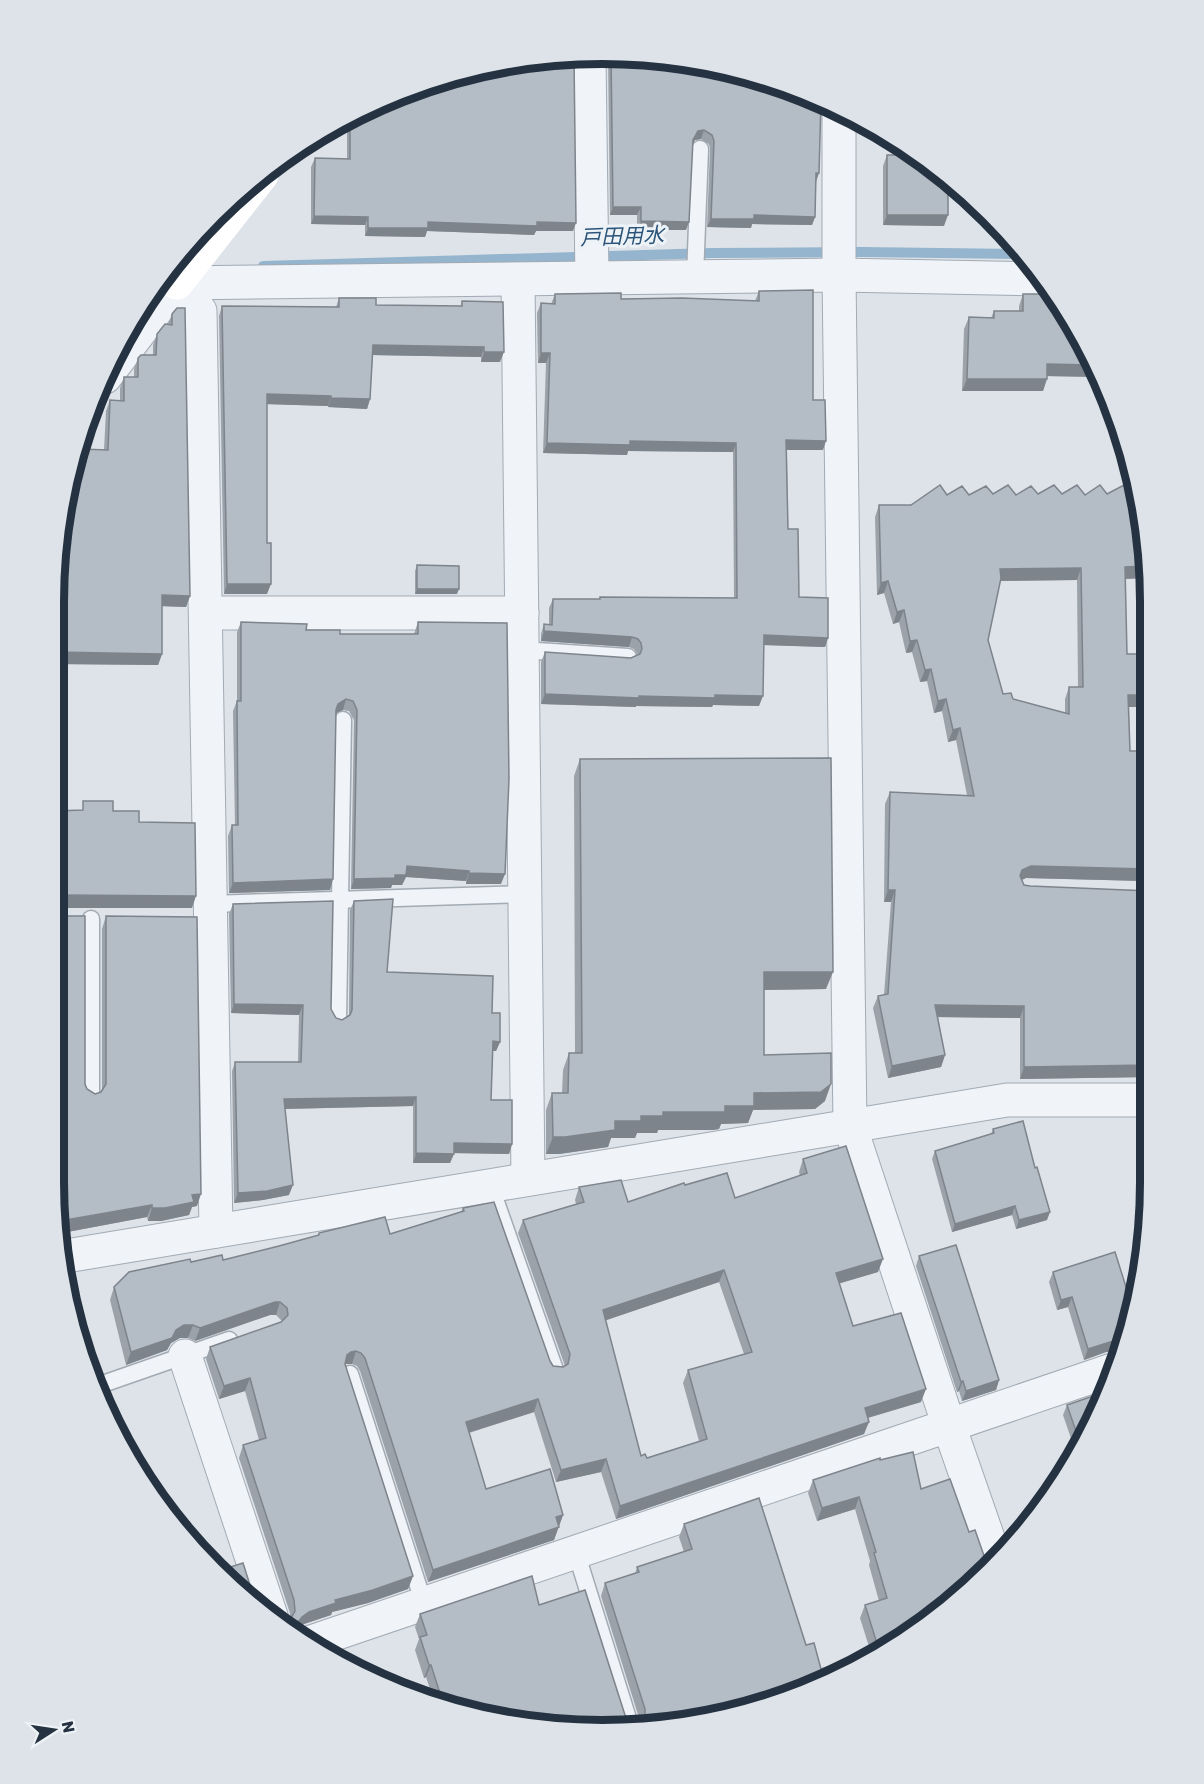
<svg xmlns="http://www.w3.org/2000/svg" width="1204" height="1784" font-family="Rubik,'Noto Sans JP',sans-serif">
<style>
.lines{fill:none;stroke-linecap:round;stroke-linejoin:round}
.stream{stroke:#94b5cd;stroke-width:10}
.lane-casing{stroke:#a2aab3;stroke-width:19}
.street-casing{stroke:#a2aab3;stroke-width:35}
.lane{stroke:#f0f3f7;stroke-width:16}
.street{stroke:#f0f3f7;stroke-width:33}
.secondary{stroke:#fff;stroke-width:33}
.wall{fill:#9ba2aa;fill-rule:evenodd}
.shaded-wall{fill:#7e848b}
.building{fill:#b4bcc6;stroke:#7e848b;stroke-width:1.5;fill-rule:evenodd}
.labels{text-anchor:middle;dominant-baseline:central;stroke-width:6;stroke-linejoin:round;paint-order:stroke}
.water-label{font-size:21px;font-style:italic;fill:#2b5479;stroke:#edf2f6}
.rim{fill:none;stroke:#253241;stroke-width:8}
</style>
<rect width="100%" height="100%" fill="#dde3e9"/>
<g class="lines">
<!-- stream -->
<path class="stream" d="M263,266l449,-13 150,-1 160,2"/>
<defs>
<g id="lane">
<path d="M695,277l5,-128"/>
<path d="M522,650l106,7"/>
<path d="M210,904l315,-10"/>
<path d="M91,919v177"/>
<path d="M338,1019l5,-299"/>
<path d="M490,1185l65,185"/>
<path d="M350,1374l74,230"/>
<path d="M97,1386l132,-46"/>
<path d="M576,1552l54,173"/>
</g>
<g id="street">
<path d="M589,55l3,224"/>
<path d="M839,110v165l11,851 99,300 47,135"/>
<path d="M518,280l10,899"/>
<path d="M177,283l23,28 16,920"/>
<path d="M177,283l662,-8 204,4"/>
<path d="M105,377l72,-94"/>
<path d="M206,613h316"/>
<path d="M66,1256l941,-156h143"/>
<path d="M185,1356l87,263"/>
<path d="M311,1642l801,-272"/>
</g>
</defs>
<!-- lane casing -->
<use href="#lane" class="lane-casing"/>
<!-- street casing -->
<use href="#street" class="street-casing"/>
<!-- lane -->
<use href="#lane" class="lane"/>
<!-- street -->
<use href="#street" class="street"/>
<!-- secondary -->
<path class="secondary" d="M177,283l85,-108"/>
</g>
<!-- wall -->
<g class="wall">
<path d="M608,55l101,9 107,118 -1,35 -3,8 -60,-1 -1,4 -44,-1 3,-78 -1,-5 -8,-5 -6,1 -3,4 -6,86h-49v-15h-27z"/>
<path d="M392,96l181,135h-37l-2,4 -107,-4 -2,6 -60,-1v-11l-54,-1v-57l4,-9 32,1v-39z"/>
<path d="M887,155l57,71 -61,-1v-59z"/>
<path d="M759,291l54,109 10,50h-36l1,79 11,68 29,41 -3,9 -61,-2 -5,61 -46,-1 -1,2 -76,-1v1l-95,-3v-42l4,-10 86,6 7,-3 -4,-6 -5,-2 -88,-6v-7l3,-10 5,1v-17l4,-9h46l1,-2 134,1 -1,-146 -105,-1 -1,4 -84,-2 3,-90h-8l-1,-50 4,-10 10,1 4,-10 66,5 134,2z"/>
<path d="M1023,294l34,3 43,80 -53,-1 -4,15h-81l2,-62 5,-12 22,1 3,-7h25v-5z"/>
<path d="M339,298l37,7 85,1 1,-5 38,61h-19v-5l-108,-2 -3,44 -3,10 -39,-2v-1l-61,-2v190h-43l-5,-278 3,-10 114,1z"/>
<path d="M172,314l18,282 -4,11 -24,-1v48l-4,11 -104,-1v-62l50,-152 2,-39 4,-11 10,1v-13l4,-11h10v-8l4,-11 15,-3v-10l4,-11 11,-10z"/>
<path d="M993,494l23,1 46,-1 23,1h54l9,83 -23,1 2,75 19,41 -5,12h-12l1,44 17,118 -4,12 -117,-3 -4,2 2,5 6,1 120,5v186l-130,2v-61l-82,-1 7,38 -4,12 -53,11 -15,-70 5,-12 6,-1 7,-93h-7l1,-98 5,-12 77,3 -11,-55 -8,2 -6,-31 -8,2 -7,-32 -7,1 -8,-30 -6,1 -7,-31 -6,2 -9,-31 -7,2 -2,-78 4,-12h32l36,-10h22zM1077,580l1,107h-9l-4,12v14l-52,-14 -10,-5 -15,-54 12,-59z"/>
<path d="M417,565l40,29h-42v-23z"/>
<path d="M241,622l99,12h74l4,-12 83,262h-35v-3l-60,-4 -4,8h-10l-1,3 -40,1 3,-169 -5,-9 -6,-1 -7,3 -6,177 -101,3 -1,-57 4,-11h3l-2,-114 4,-10v-69z"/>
<path d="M580,759l246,230 -62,1v65l61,46 -10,8 -62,1 -5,13 -27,1 -2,5 -6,1h-55l-1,3h-20l-2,5h-24l-3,9 -49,7h-13v-44l6,-17h10l1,-23 6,-17h6l-1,-277z"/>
<path d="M354,901l33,71 105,41 8,29 -4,9h-3l-2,49 21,44 -3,10 -55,-1 -4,10h-37v-57l-128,3 4,86 -26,5 -29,3 -2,-132 3,-9h63l1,-47 -68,-2 -2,-99 4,-10 98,105 5,9 6,2 7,-4 1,-106z"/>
<path d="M106,916l91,290 -5,1 -3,8 -28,6h-13l-1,-4 -85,16 23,-149 2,5 8,5 7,-2v-163z"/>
<path d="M993,1129l54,91 -31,9 -4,-14 -60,17 -20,-73 3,-8 56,-17z"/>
<path d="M803,1159l75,113 -39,11 14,43 68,76 -53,16 -4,16 -248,85 -15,-47 -45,10 -22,-70 -65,21 17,56 77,26 -9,25 -126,42 -68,-211 -3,-5 -5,-2h-6l-1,1 68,211 -5,13 -40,14 -36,9 -1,3 -27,9 -7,5 -1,3 -15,-8h2l7,-5v-6l-51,-155 4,-13 16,-5 -14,-49 -26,8 -13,-40 4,-12 71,-25 1,-1 -6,-6h-6l-75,26 -7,-3h-8l-9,5 -4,7 -41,15 -16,-65 4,-13 77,-25 32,-2 56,-14 39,-11 1,-2 71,1 71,-22 2,-4 87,153 3,5 10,1 2,-1 -47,-133 5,-13 53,-16 -1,-4 4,-13 49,15 57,-17 50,13 65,-22 -1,-4zM719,1282l25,72 -56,16 -5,13 16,58 -52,17 -6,-2 -36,-136z"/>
<path d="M919,1256l80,124 -3,10 -34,11 -3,-10 -2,1 -41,-126z"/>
<path d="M1053,1272l79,34h2l-16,47 -3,-1h-9l-22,8 -16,-53 -11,3 -8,-28z"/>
<path d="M1108,1382l-15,43 -18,25 -12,-35 4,-10 28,-10 4,-10z"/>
<path d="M880,1460l41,29 48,43 -93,125 -167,62 -143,10 -133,-31 -7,-21 -2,1 -9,-28 4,-11 -4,-12 5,-13 119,-9 86,110 7,7h5l3,-1 -39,-125 4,-13 30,-9 2,-7 47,-15 -5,-15 5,-13 122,121 15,24 50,-16 -11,-35 5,-13 14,-4 -10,-36 1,-4 -15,-52 -38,12 -9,-28 5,-13z"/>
</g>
<!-- shaded-wall -->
<g class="shaded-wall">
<path d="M704,130l-3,9 -6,1 -5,9 3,-9 5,-9z"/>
<path d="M816,173h3l-3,9h-3z"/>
<path d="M613,207h28l-4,8h-27z"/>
<path d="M754,215l61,2 -3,8 -60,-1 -1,4 -44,-1 4,-8z"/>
<path d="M887,215h61l-4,11 -61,-1z"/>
<path d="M314,216l54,1 -3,8 -54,-1z"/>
<path d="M641,221l48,1 -3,8h-49z"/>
<path d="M428,222h109l39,1 -3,8h-37l-2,4 -107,-4 -2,6 -60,-1 3,-8z"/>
<path d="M373,345l111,2 -3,10 -111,-2z"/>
<path d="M484,352h20l-4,10h-19z"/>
<path d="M541,353h9l-4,10h-8z"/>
<path d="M1047,364l47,1 6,12 -57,-1z"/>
<path d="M967,379h80l-4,12h-81z"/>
<path d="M267,394l64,2 -3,10 -65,-2z"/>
<path d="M331,398l39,1 -3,10 -39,-2z"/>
<path d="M786,440l40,1 -3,9h-40z"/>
<path d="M630,441l106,2 -3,9 -105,-1 -1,4 -84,-2 4,-10z"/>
<path d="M1146,566l2,12 -27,1 4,-12z"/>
<path d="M1081,568l-4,12 -81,1 4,-12z"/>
<path d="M888,581l-4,12 -7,2 4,-12z"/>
<path d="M227,584h44l-4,10h-43z"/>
<path d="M417,589h42l-2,5h-42z"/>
<path d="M162,595l28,1 -4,11 -28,-1z"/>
<path d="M904,610l-5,12 -6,2 4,-12z"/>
<path d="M544,631l88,6 -3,10 -88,-6z"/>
<path d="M764,635l64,3 -3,9 -65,-2z"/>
<path d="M917,640l-5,12 -6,1 4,-12z"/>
<path d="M54,652l108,2 -4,11 -104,-1z"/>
<path d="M931,669l-4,12 -7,1 5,-12z"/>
<path d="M545,694l94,2 76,-1 48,1 -4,10 -46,-1 -1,2 -76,-1v1l-95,-3z"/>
<path d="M1128,695h18l-5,12h-17z"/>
<path d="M346,699l-3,11 -9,4 4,-10z"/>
<path d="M946,699l-4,12 -8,2 4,-12z"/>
<path d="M960,728l-4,12 -8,2 5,-12z"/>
<path d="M407,866l62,5 -3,10 -60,-4 -4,8h-10l-1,3 -40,1 3,-10 41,-4z"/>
<path d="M1031,866l116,3 -4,12 -117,-3 -9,4 5,-12z"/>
<path d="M469,873l36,1 -4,10h-35z"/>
<path d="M333,879l-3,11 -101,3 4,-10z"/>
<path d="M888,890h7l-4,12h-7z"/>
<path d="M59,895l137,1 -4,12h-138v-10z"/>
<path d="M764,972h69l-7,17 -69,1z"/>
<path d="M234,1004l69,1 -4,10 -68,-2z"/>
<path d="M935,1005l89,1 -4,12 -89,-1z"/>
<path d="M493,1041l7,1 -4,9h-6z"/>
<path d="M945,1055l-4,12 -53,11 4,-12z"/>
<path d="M1150,1065v12l-130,2 4,-12z"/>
<path d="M831,1084l-6,17 -10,8 -62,1 -5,13 -27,1 -2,5 -6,1h-55l-1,3h-20l-2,5h-24l-3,9 -49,7h-13l7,-17 62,-16 48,-9 62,-6 29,-13z"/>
<path d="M416,1097l-3,9 -133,3 4,-10z"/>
<path d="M454,1143l58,1 -3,10 -59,-1z"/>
<path d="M416,1153l38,1 -4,9h-37z"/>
<path d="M293,1185l-4,10 -26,5 -29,3 4,-10z"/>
<path d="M201,1194l-4,12 -5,1 -3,8 -28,6h-13l4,-13 40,-13z"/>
<path d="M152,1205l-5,12 -85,16 -2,-12z"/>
<path d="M1015,1206l-3,9 -60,17 3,-8z"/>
<path d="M1050,1212l-3,8 -31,9 3,-9z"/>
<path d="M883,1259l-5,13 -47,14 5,-13z"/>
<path d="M724,1270l-5,12 -121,41 5,-13z"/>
<path d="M1072,1297l-4,10 -11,3 4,-10z"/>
<path d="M275,1302h5l-4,13h-6l-75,26 5,-13z"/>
<path d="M184,1325h9l-5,13h-8l-9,5 -4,7 -41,15 5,-13 45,-22z"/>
<path d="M1119,1341l-4,11h-9l-22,8 4,-11 22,-7z"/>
<path d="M356,1351l-4,13h-6l-4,3 5,-12 4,-3z"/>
<path d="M250,1378l-5,13 -26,8 5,-13z"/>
<path d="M999,1380l-3,10 -34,11 4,-10z"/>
<path d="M963,1381l-4,10 -2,1 4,-10z"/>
<path d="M926,1389l-5,13 -61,18 5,-12z"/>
<path d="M538,1399l-4,13 -73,23 5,-13z"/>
<path d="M869,1422l-5,12 -248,85 4,-13z"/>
<path d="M606,1459l-5,13 -45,10 5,-12z"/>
<path d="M859,1497l-4,12 -38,12 5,-13z"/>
<path d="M563,1515l-9,25 -126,42 5,-12z"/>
<path d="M413,1576l-5,13 -40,14 -36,9 -1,3 -27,9 -7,5 -1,3 -12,-7 18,-8 7,-5 26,-12z"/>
<path d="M429,1665h2l-5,12 -2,1z"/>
<path d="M572,1719l-3,10 -17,-3z"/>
</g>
<!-- building -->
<g class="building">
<path d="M611,55l98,9 102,32 10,5 -2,72h-3l-1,44 -61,-2v4h-43l3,-78 -2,-6 -8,-5 -6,1 -5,9 -4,82 -48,-1v-14h-28z"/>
<path d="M574,57l2,166 -39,-1v4l-109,-4v6h-60v-11l-54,-1 1,-58 35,1v-41l42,-22 103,-31z"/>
<path d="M887,155h30l31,26v34h-61z"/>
<path d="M813,290v110h12l1,41 -40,-1 2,89h10l1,68 29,1v40l-64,-3 -1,61 -48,-1v3l-76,-2v2l-94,-4v-42l86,6 9,-4 2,-5 -1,-6 -3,-4 -6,-2 -88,-6v-7l8,1 1,-26h47v-2l137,1 -1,-155 -106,-2v4l-83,-2 3,-90h-9v-50l14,1v-10l66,-1v6l61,-1 77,3v-10z"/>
<path d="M1023,294h32l2,3 37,68 -47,-1v15h-80l2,-62 25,1v-7h29z"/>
<path d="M339,298h37v7l86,1v-5l41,1 1,50h-20v-5l-111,-2 -3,54 -39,-1v-2l-64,-2v149h4v41h-44l-5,-278 117,1z"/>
<path d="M177,308h8l5,288 -28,-1v59l-108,-2v-50l10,-107 16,-46 28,1 2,-50 14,1v-24h14v-19l3,-3h15l1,-21 8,-10 7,1v-11z"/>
<path d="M940,485l7,10 15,-9 7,9 17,-9 7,8 15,-9 8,10 15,-9 7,8 16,-9 8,9 15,-9 8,10 15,-10 7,9 17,-9h13l2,10 7,71 -21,1 2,87h18l1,41h-18l2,56h8l-1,44 7,-1 3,75 -116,-3 -9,4 -2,6 4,9 6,1 120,5v174l-126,2v-61l-89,-1 10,50 -53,11 -14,-70 10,-2 7,-104h-7l2,-98 84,4 -14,-68 -7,2 -7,-31 -8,2 -7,-32 -6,1 -8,-30 -7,1 -6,-31 -7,2 -9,-31 -7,2 -2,-78h32zM1081,568l2,119h-14v27l-56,-15 -2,-6 -8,1 -15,-54 13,-62 -1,-9z"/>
<path d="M417,565l42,1v23h-42z"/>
<path d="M241,622l66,2 -1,6h34v4h78v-12l89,1 2,156 -4,95 -36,-1v-2l-62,-5 -1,9h-11v3l-41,1 3,-169 -4,-9 -7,-2 -8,5 -2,6 -3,169 -100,4 -1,-58h6l-1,-124h4z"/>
<path d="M831,758l2,214h-69v83l67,-2v31l-10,8 -67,1v13h-29v6h-62v4h-22v5h-26v9l-50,7h-12l-1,-44h16l1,-40h13l-2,-294z"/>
<path d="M83,801h30v10h26v11l56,1 1,73 -137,-1 -5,3v-87l29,-1z"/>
<path d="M393,899l-6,73 106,4 -1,37h8v29l-7,-1 -2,59h21v44l-58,-1v11l-38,-1v-56l-132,2 9,86 -26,6 -29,2 -3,-131h66l2,-57 -69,-1 -1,-100 100,-3 -2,108 5,9 6,2 8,-5 2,-5 2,-109z"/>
<path d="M54,915l4,1h27v168l2,5 8,5 6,-2 5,-8v-168l91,1 4,277 -9,1 2,7 -29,6h-13v-3l-92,16 -6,-39z"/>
<path d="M1023,1121l12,47 2,-1 13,45 -31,8 -4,-14 -60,18 -20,-73 59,-18 -1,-4z"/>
<path d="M846,1146l37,113 -47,14 17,53 48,-13 25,76 -61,19 4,14 -249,84 -14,-47 -45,11 -23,-71 -72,23 20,67 64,-20 13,46 -7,2 3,10 -126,43 -68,-212 -4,-5 -5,-2 -5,1 -4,3 -2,9 68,212 -40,14 -38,10 1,3 -27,9 -7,5 -3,4 -15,4 -3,-1h2l8,-6 4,-7 -1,-11 -51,-155 23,-7 -16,-60 -26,8 -14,-39 71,-25 7,-7 -1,-7 -7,-6h-5l-75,26 -7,-3h-9l-8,5 -4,8 -41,14 -17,-65 15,-15 61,-13 1,3 31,-7 1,5 56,-14 40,-11v-2l66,-16 5,17 74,-23 -1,-3 31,-6 56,159 3,5 10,1 5,-3 2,-10 -47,-134 61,-18 -5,-15 42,-7 7,22 56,-19 1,2 42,-12 8,25 72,-25 -4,-14zM724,1270l28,82 -64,18 19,69 -60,19 -2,-4 -4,2 -38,-146z"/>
<path d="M956,1245l43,135 -33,11 -3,-10 -2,1 -42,-126z"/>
<path d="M1115,1252l17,54h2l-13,36 -2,-1 -9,1 -22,7 -16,-52 -11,3 -8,-28z"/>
<path d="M1108,1382l-15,43 -13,18 -13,-38 35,-12 -3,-8z"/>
<path d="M913,1452l8,37 29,-10 19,53 6,-2 14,40 -113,87 -167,62 -134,9 -3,-9 -20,7 -110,-26 -11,-35h-2l-9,-28 7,-2 -7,-21 112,-38 7,29 46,-15 40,125 7,7h5l5,-2 3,-5v-6l-40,-126 34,-11 -2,-5 55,-18 -8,-25 75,-26 47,147 8,-2 7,26 58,-19 -14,-45 22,-7 -13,-45 2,-1 -17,-55 -37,11 -9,-28 67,-22v2z"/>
<path d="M243,1563l13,41 -32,-35z"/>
</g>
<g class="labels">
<!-- water labels -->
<g class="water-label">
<text transform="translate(622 236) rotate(-2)">戸田用水</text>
</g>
</g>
<!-- crop -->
<path d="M0 0H1204V1784H0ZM602 64H602A538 538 0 0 1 1140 602V1182A538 538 0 0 1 602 1720H602A538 538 0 0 1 64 1182V602A538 538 0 0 1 602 64Z" fill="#dde3e8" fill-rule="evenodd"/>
<path class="rim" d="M602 64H602A538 538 0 0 1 1140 602V1182A538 538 0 0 1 602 1720H602A538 538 0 0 1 64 1182V602A538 538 0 0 1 602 64Z"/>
<!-- north arrow -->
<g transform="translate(54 1730) rotate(78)" stroke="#edf2f6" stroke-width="4.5" paint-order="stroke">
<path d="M0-4.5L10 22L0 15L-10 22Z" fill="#253241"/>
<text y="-9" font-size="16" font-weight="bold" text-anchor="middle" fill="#253241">N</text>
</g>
</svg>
